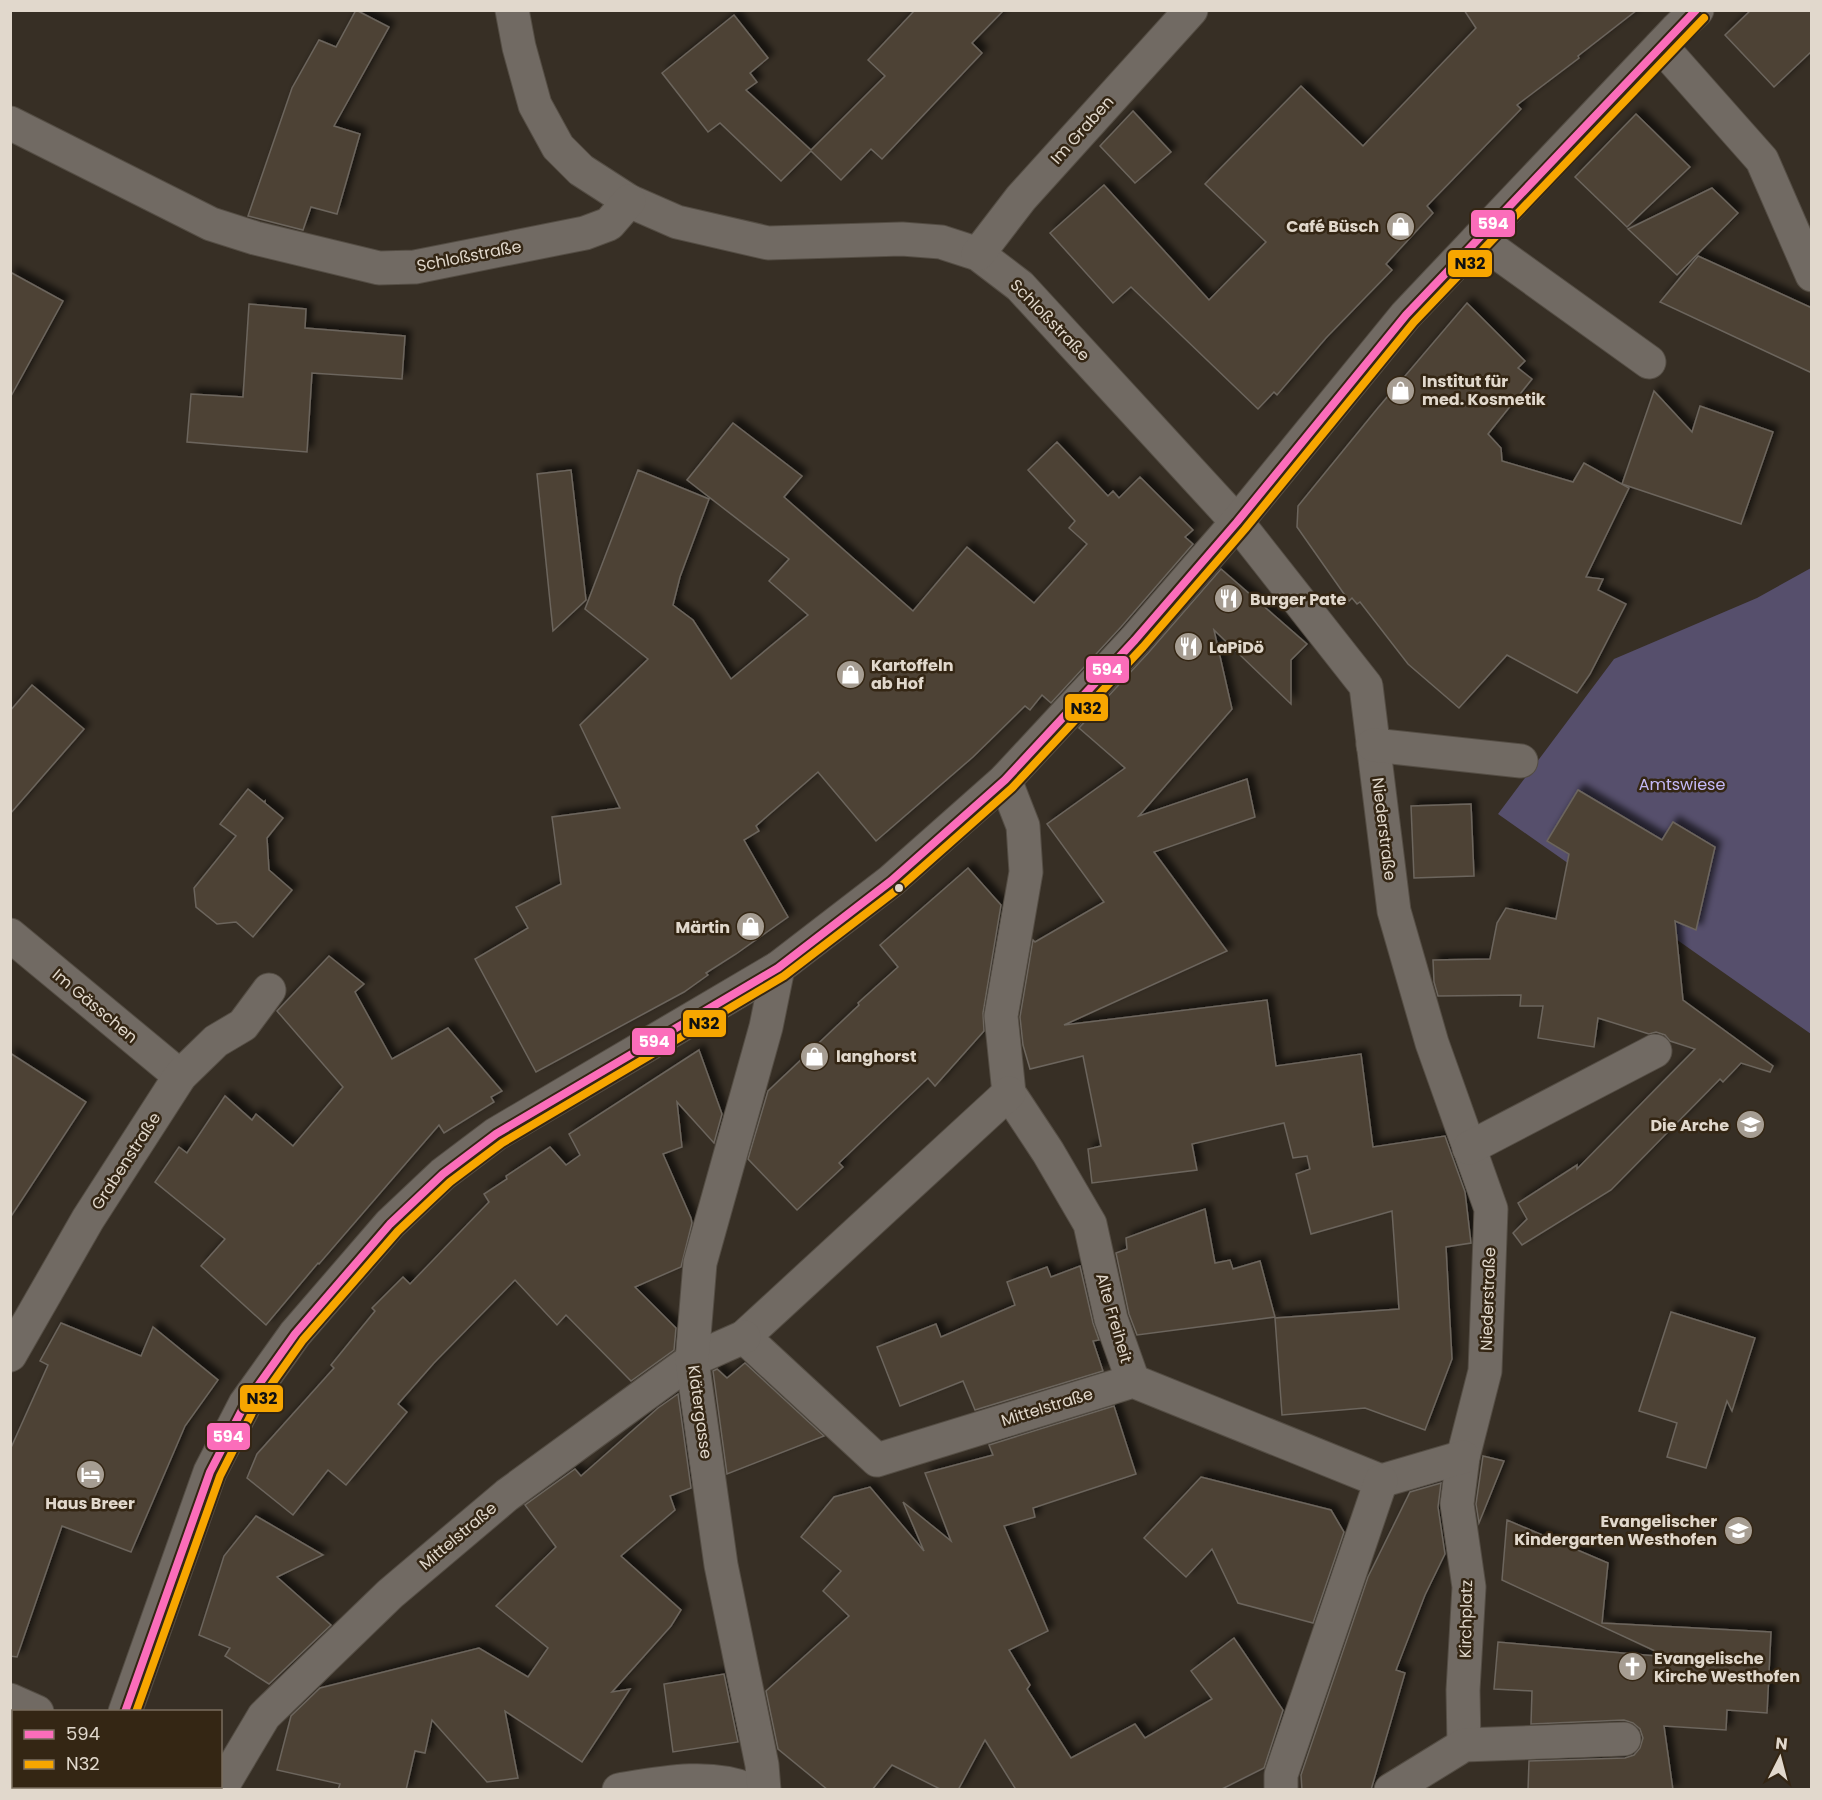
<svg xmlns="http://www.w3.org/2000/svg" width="1822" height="1800" font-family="Poppins,sans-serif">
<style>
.green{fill:#564f6c}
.building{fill:#4d4336;stroke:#6c655d;stroke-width:1.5;filter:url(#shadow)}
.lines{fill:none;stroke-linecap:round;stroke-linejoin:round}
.minor-casing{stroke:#544d44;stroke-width:35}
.minor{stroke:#716a63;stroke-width:33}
.bus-1-casing{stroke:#342614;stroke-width:12}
.bus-2-casing{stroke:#342614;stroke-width:12}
.bus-1{stroke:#fb6dba;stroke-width:8}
.bus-2{stroke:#f7a600;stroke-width:8}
.bus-dot{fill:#e1d8cc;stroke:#342614;stroke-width:2}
.labels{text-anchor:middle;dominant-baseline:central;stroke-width:5;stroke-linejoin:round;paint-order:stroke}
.street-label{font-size:16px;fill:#e1d8cc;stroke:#342614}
.poi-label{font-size:16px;font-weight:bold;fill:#e1d8cc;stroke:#342614;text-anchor:start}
.park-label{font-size:16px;fill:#c4b9f6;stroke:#342614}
.line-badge{stroke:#342614;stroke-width:2}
.badge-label{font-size:16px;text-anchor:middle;font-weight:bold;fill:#fff}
.pale-badge-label{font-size:16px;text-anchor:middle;font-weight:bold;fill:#111}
</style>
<defs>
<filter id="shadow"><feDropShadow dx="5.5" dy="-5.5" stdDeviation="3" flood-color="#0009"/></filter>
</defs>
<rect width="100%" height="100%" fill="#372f25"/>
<!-- green -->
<path class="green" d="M1811,568v466l-313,-220 116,-155 143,-61z"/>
<!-- building -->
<g class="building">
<path d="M356,10l33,17 -55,99 26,8 -23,80 -26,-7 -8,23 -55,-14 44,-128 27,-48 17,7z"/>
<path d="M915,10h89l-32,33 10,10 -100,106 -11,-10 -30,31 -30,-29 -30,30 -61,-58 -12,9 -46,-59 72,-58 34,43 -18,15 7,9 -11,8 65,60 74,-74 -17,-16z"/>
<path d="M1464,10h173l-59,46 1,2 -62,47 4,4 -94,97 6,7 -47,51 6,6 -66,68 -49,57 -3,-3 -16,17 -127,-122 -18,16 -63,-70 54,-48 105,115 57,-58 -61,-58 96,-98 62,60 113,-118z"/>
<path d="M1751,10h61v41l-38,36 -49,-52z"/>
<path d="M1133,111l38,41 -36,31 -35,-37z"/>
<path d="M1636,114l54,53 -63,60 -52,-50z"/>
<path d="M1712,188l26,25 -61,62 -49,-46z"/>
<path d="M1698,256l114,52v65l-152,-71z"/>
<path d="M10,272l53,29 -53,97z"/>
<path d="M1467,303l58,58 -7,7 14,11 -44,55 13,14 1,13 71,21 11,-19 45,25 -43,89 17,2 -5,11 28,14 -36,70 -13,19 -70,-38 -48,53 -51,-44 -48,-62 -3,2 -5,-6 -3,3 -52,-74 1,-21 79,-97z"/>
<path d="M249,304l57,5 -1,19 100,8 -3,43 -90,-6 -5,79 -120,-10 4,-48 52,3z"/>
<path d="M1654,391l38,41 8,-26 73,26 -32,92 -119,-40z"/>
<path d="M733,423l69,53 -18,21 129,114 54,-64 67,56 53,-59 -18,-16 6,-7 -47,-51 29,-28 51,54 5,-5 6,7 21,-21 53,53 -8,7 8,7 -72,83 -70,76 -9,-8 -12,15 -5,-4 -52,51 -97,84 -58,-69 -62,54 3,5 -15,9 44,77 -52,37 -30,19 2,2 -24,17 -148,80 -61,-113 53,-31 -12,-21 45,-23 -9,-67 68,-9 -40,-83 68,-66 -63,-50 53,-139 71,29 -29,78 -7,28 20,15 38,59 77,-64 -39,-34 20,-22 -102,-79z"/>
<path d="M571,470l15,130 -33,31 -16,-157z"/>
<path d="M1221,569l86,75 -16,16v44l-77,-74 18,79 -93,107 108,-37 8,38 -101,35 73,99 -163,74 203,-25 9,66 85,-12 12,93 72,-11 20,56 6,51 -25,4 6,112 -27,71 -60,-22 -83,7 -7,-97 124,-9 -7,-98 -81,23 -15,-60 14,-5 -3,-13 -14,2 -9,-35 -92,21 5,26 -105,13 -4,-34 13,-3 -18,-90 -53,13 -7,-24 -3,-28 13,-77 2,2 69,-40 -57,-78 78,-56 -46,-40 70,-76z"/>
<path d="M32,685l52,44 -74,85v-103z"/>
<path d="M248,789l16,13 1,-1v2l18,15 -16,20 2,32 23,20 -39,47 -17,-15 -19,2 -21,-17 -2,-19 42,-52 -16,-12z"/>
<path d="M1578,790l84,50 11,-18 42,25 -19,83 -21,-9 8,79 90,66 -3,6 -29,-9 -18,19 -3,-3 -109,111 -89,55 -9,-12 14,-14 -9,-16 59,-38v4l118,-120 -25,-8 -5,-6 -9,-3 -7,2 -51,-16 -4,29 -56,-9 5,-32h-23l1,-11 -83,1 -4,-14 -1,-22 57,-1 7,-36 9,-15 50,11 13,-65 -22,-13z"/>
<path d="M1471,804l3,72 -60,2 -3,-72z"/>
<path d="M968,868l33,37 -18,108 1,18 -49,55 -7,-8 -89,85 4,4 -46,43 -49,-51 20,-68 91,-86 -1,-2 40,-36 -18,-22z"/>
<path d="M329,956l35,28 -9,8 37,67 56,-31 54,63 -11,6 3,5 -50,31 -5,-8 -120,139 -1,-1 -52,62 -65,-59 24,-27 -70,-57 24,-35 8,6 38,-57 27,24 4,-6 37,32 50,-59 -66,-76z"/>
<path d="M699,1050l23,64 -8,29 -37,-41 5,45 -19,7 28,64 1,5 -11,44 -46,20 41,41 -2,22 -43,31 -65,-66 -9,10 -42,-45 -81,83 -36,41 9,8 -61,73 -18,-15 -35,45 -46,-37 10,-24 77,-86 -3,-3 44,-54 -3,-3 31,-31 7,7 79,-82 -5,-8 23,-15 -1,-3 44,-29 16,18 14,-10 -11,-21z"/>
<path d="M10,1053l76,49 -76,116z"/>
<path d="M1205,1209l10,54 15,-3 3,9 27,-8 15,56 -138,18 -8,-21 -13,-61 11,-4 -1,-11z"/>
<path d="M1080,1266l13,57 6,17 -6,1 10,30 -128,39 -12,-29 -63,25 -23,-59 59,-23 5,13 74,-32 -8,-23 40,-15 4,10z"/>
<path d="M1671,1312l84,26 -23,73 -5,-10 -21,67 -39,-11 10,-34 -38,-12z"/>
<path d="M61,1323l80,33 12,-29 65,53 -33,46 -54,126 -69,-26 -45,131 -7,-1v-206l38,-85 -8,-4z"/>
<path d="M745,1363l79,73 -97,38 -14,-103 4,-2 10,9z"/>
<path d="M678,1394l13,94 -21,8 5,14 -54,46 60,54 -10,16 -59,66 18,-3 -48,73 -77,-51 13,67 -31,4 -55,-62 -7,33 -10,-2 -9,39h-68l2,-6 -63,-14 14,-54 29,-28 159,-40 49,29 20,-29 -52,-42 60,-59 -31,-42 50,-36 6,7 77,-68z"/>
<path d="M1114,1406l22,68 -103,34 2,9 -31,9 44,105 -39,19 21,35 -3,4 44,69 64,-34 10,14 67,-39 -21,-28 43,-33 49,72 -19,58 -44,22h-208l3,-2 -30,-48 -27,50h-16l-50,-25 -20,25h-44l-50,-41 -12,-58 83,-75 -26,-25 18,-20 -40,-34 33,-40 36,-10 54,64 -21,-49 48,39 -26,-68 68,-18 -4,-10z"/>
<path d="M1483,1456l21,5 -25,62 -3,-19z"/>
<path d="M1201,1477l130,33 13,22 -31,91 -75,-20 -26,-54 -26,28 -42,-39z"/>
<path d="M1441,1483l-3,24 7,47 -20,41 -29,75 9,3 -34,117h-69l-1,-15 67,-198 42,-85z"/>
<path d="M256,1516l67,39 -46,22 54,48 -62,59 -44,-28 5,-8 -31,-13 25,-79z"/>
<path d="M1507,1520l101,43 -6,60 169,9 -4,81 -40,-3 -1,20 -62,-4 9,64h-145l1,-29 96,-3 9,-3 6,-7 3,-10 -3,-9 -7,-6 -9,-3 -93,4 1,-33 -38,-2 4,-47 170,15 -166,-77z"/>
<path d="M724,1674l14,68 -65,10 -9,-68z"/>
</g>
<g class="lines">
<defs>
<g id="minor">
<path d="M512,10l7,37 16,58 23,42 23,23 48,31 48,21 91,21 134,-4 39,3 37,12 42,32 217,236 129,164 28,225 38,132 59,166 -6,162 -22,86 -6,47 12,83 -6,103 1,55"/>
<path d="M1661,46l101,114 50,115"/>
<path d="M10,123l201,101 44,14 124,30 36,-1 170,-34 24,-9 20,-23"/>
<path d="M1478,239l171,123"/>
<path d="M978,254l43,-56 170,-188"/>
<path d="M1373,745l148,16"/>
<path d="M1005,780l18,46 3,46 -25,144 8,77 39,59 42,72 21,95 22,62"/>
<path d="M10,935l170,141"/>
<path d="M1009,1093l-265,244 133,123 256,-79 248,100"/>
<path d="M1469,1148l186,-97"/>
<path d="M10,1355l78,-136 92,-143 36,-35 27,-16 26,-35"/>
<path d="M1381,1481l82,-24"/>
<path d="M10,1700l27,12"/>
<path d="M125,1712l85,-240 35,-68 50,-70 95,-110 53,-50 53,-40 282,-166 113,-87 114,-101 130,-140 102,-118 169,-207 270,-285 21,-20"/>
<path d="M140,1786l4,4"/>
<path d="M97,1790l1,-4"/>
<path d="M220,1790l44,-74 126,-122 117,-99 185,-135 52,-23"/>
<path d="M619,1790c42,-7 91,-17 131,0"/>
<path d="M764,1790l-2,-25 -41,-200 -29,-205 8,-97 66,-236 12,-59"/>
<path d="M1281,1790v-15l100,-294"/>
<path d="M1391,1790l73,-45 160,-6"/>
</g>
</defs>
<!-- minor casing -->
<use href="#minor" class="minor-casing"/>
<!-- minor -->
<use href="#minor" class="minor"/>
<defs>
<path id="bus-1" d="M125,1712l85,-240 35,-68 50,-70 95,-110 53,-50 53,-40 282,-166 113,-87 114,-101 130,-140 102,-118 169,-207 290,-305"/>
<path id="bus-2" d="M136,1712l84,-236 34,-67 49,-69 95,-109 52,-49 52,-39 282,-167 114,-87 114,-101 131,-141 102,-118 169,-207 290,-304"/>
</defs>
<!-- bus-1 casing -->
<use href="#bus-1" class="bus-1-casing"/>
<!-- bus-2 casing -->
<use href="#bus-2" class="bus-2-casing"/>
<!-- bus-1 -->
<use href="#bus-1" class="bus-1"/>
<!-- bus-2 -->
<use href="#bus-2" class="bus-2"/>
</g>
<!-- icons -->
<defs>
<symbol id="shop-disc" viewBox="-11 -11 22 22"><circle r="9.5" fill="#a69d92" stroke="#342614"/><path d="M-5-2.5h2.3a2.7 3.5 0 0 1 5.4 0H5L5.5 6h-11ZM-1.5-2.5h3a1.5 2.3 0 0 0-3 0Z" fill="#fff"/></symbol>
<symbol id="restaurant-disc" viewBox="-11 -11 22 22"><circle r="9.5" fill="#a69d92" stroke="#342614"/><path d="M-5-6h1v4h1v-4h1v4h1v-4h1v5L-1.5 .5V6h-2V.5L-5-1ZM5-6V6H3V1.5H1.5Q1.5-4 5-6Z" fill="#fff"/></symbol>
<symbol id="school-disc" viewBox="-11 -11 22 22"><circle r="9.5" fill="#a69d92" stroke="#342614"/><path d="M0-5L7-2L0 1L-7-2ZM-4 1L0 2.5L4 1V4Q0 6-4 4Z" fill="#fff"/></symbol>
<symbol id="hotel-disc" viewBox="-11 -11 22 22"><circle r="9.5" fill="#a69d92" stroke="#342614"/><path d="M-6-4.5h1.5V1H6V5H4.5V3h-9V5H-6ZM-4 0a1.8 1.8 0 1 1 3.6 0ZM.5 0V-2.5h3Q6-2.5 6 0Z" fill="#fff"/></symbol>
<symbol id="church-disc" viewBox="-11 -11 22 22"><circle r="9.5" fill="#a69d92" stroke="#342614"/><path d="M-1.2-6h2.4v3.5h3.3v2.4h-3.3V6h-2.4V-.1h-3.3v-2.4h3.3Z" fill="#fff"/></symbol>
</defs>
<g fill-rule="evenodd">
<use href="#shop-disc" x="1384" y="210" width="33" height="33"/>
<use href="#shop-disc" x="1384" y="374" width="33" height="33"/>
<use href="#restaurant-disc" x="1212" y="582" width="33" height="33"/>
<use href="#restaurant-disc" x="1172" y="630" width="33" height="33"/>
<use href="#shop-disc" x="834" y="658" width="33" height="33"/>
<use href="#shop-disc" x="734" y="910" width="33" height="33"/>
<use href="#shop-disc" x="798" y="1040" width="33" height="33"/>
<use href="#school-disc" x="1734" y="1108" width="33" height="33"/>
<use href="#hotel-disc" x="74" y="1458" width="33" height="33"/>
<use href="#school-disc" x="1722" y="1514" width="33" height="33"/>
<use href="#church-disc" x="1616" y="1650" width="33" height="33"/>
</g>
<!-- markers -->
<circle class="bus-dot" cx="899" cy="888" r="5"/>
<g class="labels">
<!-- street labels -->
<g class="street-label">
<text transform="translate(1082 130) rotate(-48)">Im Graben</text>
<text transform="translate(469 256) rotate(-11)">Schloßstraße</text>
<text transform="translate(1050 320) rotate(46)">Schloßstraße</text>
<text transform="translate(1384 829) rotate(83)">Niederstraße</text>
<text transform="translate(95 1006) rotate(40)">Im Gässchen</text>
<text transform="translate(126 1161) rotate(-57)">Grabenstraße</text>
<text transform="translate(1488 1299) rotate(-88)">Niederstraße</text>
<text transform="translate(1114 1318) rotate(74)">Alte Freiheit</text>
<text transform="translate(1047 1407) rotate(-17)">Mittelstraße</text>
<text transform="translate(700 1412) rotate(82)">Klätergasse</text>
<text transform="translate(458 1536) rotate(-40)">Mittelstraße</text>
<text transform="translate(1466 1619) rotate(-89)">Kirchplatz</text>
</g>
<!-- poi labels -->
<g class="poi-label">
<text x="1379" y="226" text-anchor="end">Café Büsch</text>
<text x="1422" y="381">Institut für<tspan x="1422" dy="18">med. Kosmetik</tspan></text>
<text x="1250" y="599">Burger Pate</text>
<text x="1209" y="647">LaPiDö</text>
<text x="871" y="665">Kartoffeln<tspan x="871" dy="18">ab Hof</tspan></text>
<text x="730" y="927" text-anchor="end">Märtin</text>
<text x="836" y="1056">langhorst</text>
<text x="1729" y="1125" text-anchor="end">Die Arche</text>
<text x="90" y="1503" text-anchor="middle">Haus Breer</text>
<text x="1717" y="1521" text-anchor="end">Evangelischer<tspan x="1717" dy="18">Kindergarten Westhofen</tspan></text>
<text x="1654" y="1658">Evangelische<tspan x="1654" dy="18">Kirche Westhofen</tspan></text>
</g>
<!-- park labels -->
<g class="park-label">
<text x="1682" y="784">Amtswiese</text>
</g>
</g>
<g class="line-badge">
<rect x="1470" y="209" width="46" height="29" rx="6" fill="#fb6dba"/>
<rect x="1447" y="249" width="46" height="29" rx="6" fill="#f7a600"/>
<rect x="1085" y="655" width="45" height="29" rx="6" fill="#fb6dba"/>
<rect x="1064" y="693" width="45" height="29" rx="6" fill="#f7a600"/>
<rect x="682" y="1009" width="45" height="29" rx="6" fill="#f7a600"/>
<rect x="631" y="1027" width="45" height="29" rx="6" fill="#fb6dba"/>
<rect x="239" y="1384" width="45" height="29" rx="6" fill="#f7a600"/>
<rect x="206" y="1422" width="45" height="29" rx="6" fill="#fb6dba"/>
</g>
<g class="badge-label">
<text x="1493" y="229">594</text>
<text x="1107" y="675">594</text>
<text x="654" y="1047">594</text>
<text x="228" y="1442">594</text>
</g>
<g class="pale-badge-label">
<text x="1470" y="269">N32</text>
<text x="1086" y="714">N32</text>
<text x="704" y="1029">N32</text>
<text x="262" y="1404">N32</text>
</g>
<!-- border -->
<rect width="1822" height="1800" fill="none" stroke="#e1d8cc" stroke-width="24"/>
<!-- legend -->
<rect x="12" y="1710" width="210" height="78" fill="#342614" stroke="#796d5e" stroke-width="1.5"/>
<rect x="24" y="1730" width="30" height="9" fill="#fb6dba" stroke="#796d5e" stroke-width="1.5"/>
<text x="66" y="1740" font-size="18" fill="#e1d8cc">594</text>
<rect x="24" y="1760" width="30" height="9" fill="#f7a600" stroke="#796d5e" stroke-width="1.5"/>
<text x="66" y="1770" font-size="18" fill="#e1d8cc">N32</text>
<!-- north arrow -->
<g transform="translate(1780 1758) rotate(6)" stroke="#342614" stroke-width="4.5" paint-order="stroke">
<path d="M0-4.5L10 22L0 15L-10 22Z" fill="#e1d8cc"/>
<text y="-9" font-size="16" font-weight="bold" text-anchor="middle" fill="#e1d8cc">N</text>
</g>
</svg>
